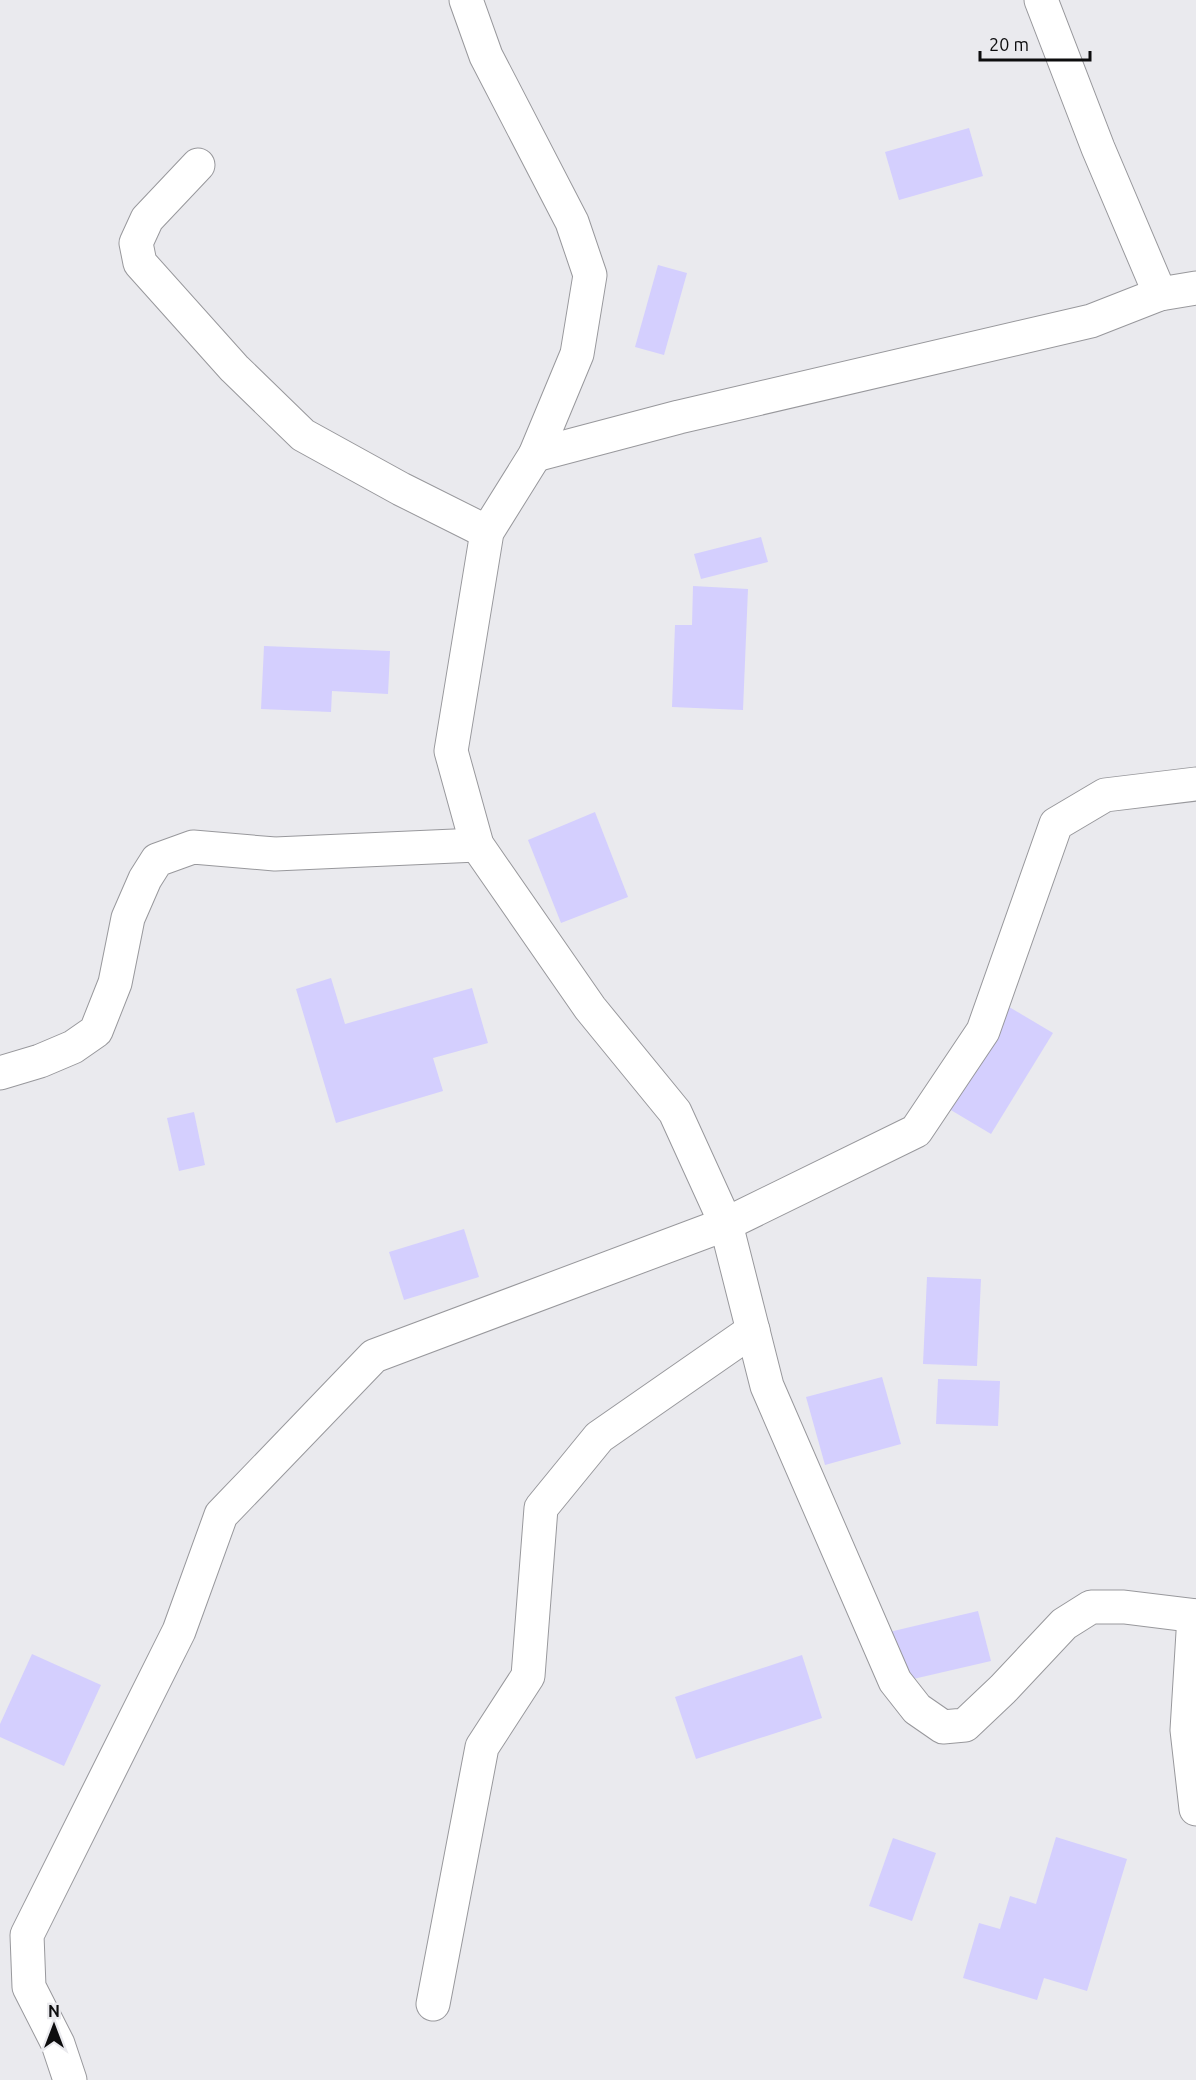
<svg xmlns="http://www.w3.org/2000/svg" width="1196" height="2080" font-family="Ubuntu,sans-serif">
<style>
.building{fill:#d4cffe}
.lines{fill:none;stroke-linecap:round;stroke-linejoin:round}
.minor-casing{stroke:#98989c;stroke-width:35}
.minor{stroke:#fff;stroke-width:33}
</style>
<rect width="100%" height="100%" fill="#eaeaee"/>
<!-- building -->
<g class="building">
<path d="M969,128l14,48 -84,24 -14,-48z"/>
<path d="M658,265l29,8 -23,82 -29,-8z"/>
<path d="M761,537l7,25 -67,17 -7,-25z"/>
<path d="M693,586l55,3 -5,121 -71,-3 3,-82h17z"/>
<path d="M264,646l126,5 -2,43 -56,-3 -1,21 -70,-3z"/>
<path d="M595,812l33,85 -67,26 -33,-83z"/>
<path d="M331,978l14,46 127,-36 16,55 -55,15 10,33 -107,32 -40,-134z"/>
<path d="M989,995l64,38 -62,101 -62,-37z"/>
<path d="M194,1112l11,53 -26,6 -12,-53z"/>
<path d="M464,1229l15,48 -75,23 -15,-48z"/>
<path d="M927,1277l54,2 -4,87 -54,-2z"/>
<path d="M882,1377l19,67 -76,21 -19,-68z"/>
<path d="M938,1379l62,2 -2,45 -62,-2z"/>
<path d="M978,1611l13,50 -95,22 -11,-50z"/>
<path d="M32,1654l69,31 -37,81 -64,-29v-13z"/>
<path d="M802,1655l20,63 -126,41 -21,-62z"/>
<path d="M1056,1837l71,22 -40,132 -43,-13 -7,22 -74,-22 16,-55 21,6 10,-33 26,8z"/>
<path d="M893,1838l43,15 -24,68 -43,-15z"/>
</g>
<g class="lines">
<defs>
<g id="minor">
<path d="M466,0l20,56 86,166 18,53 -13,79 -42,101 -48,77 -36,219 26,94 113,163 85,104 51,112 41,162 128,295 22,28 26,18 22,-2 38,-36 61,-65 27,-17h33l72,9"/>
<path d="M1041,0l57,148 62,146"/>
<path d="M198,165l-51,54 -11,24 4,20 94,105 69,67 98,54 86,43"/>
<path d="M535,455l144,-38 412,-96 69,-27 36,-6"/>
<path d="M0,1073l40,-12 33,-14 23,-16 19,-48 13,-65 17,-39 12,-19 36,-13 82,7 202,-9"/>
<path d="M1194,1616l-7,114 9,79"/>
<path d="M433,2004l49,-257 46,-71 13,-168 58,-71 154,-107"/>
<path d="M70,2080l-12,-36 -29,-57 -2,-52 152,-304 42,-116 153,-159 352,-132 190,-93 67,-100 73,-207 49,-29 91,-11"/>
</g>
</defs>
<!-- minor casing -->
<use href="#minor" class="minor-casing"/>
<!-- minor -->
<use href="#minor" class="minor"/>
</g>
<!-- north arrow -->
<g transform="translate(54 2026)" stroke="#eaeaee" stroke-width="4.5" paint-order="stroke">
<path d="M0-4.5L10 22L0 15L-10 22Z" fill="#0d0d0e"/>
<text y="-9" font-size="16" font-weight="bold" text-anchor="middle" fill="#0d0d0e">N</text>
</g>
<!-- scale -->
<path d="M980 51v9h110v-9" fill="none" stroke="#0d0d0e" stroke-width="3"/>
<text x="989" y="51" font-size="18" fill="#0d0d0e" stroke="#eaeaee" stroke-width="4.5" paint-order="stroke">20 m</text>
</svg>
